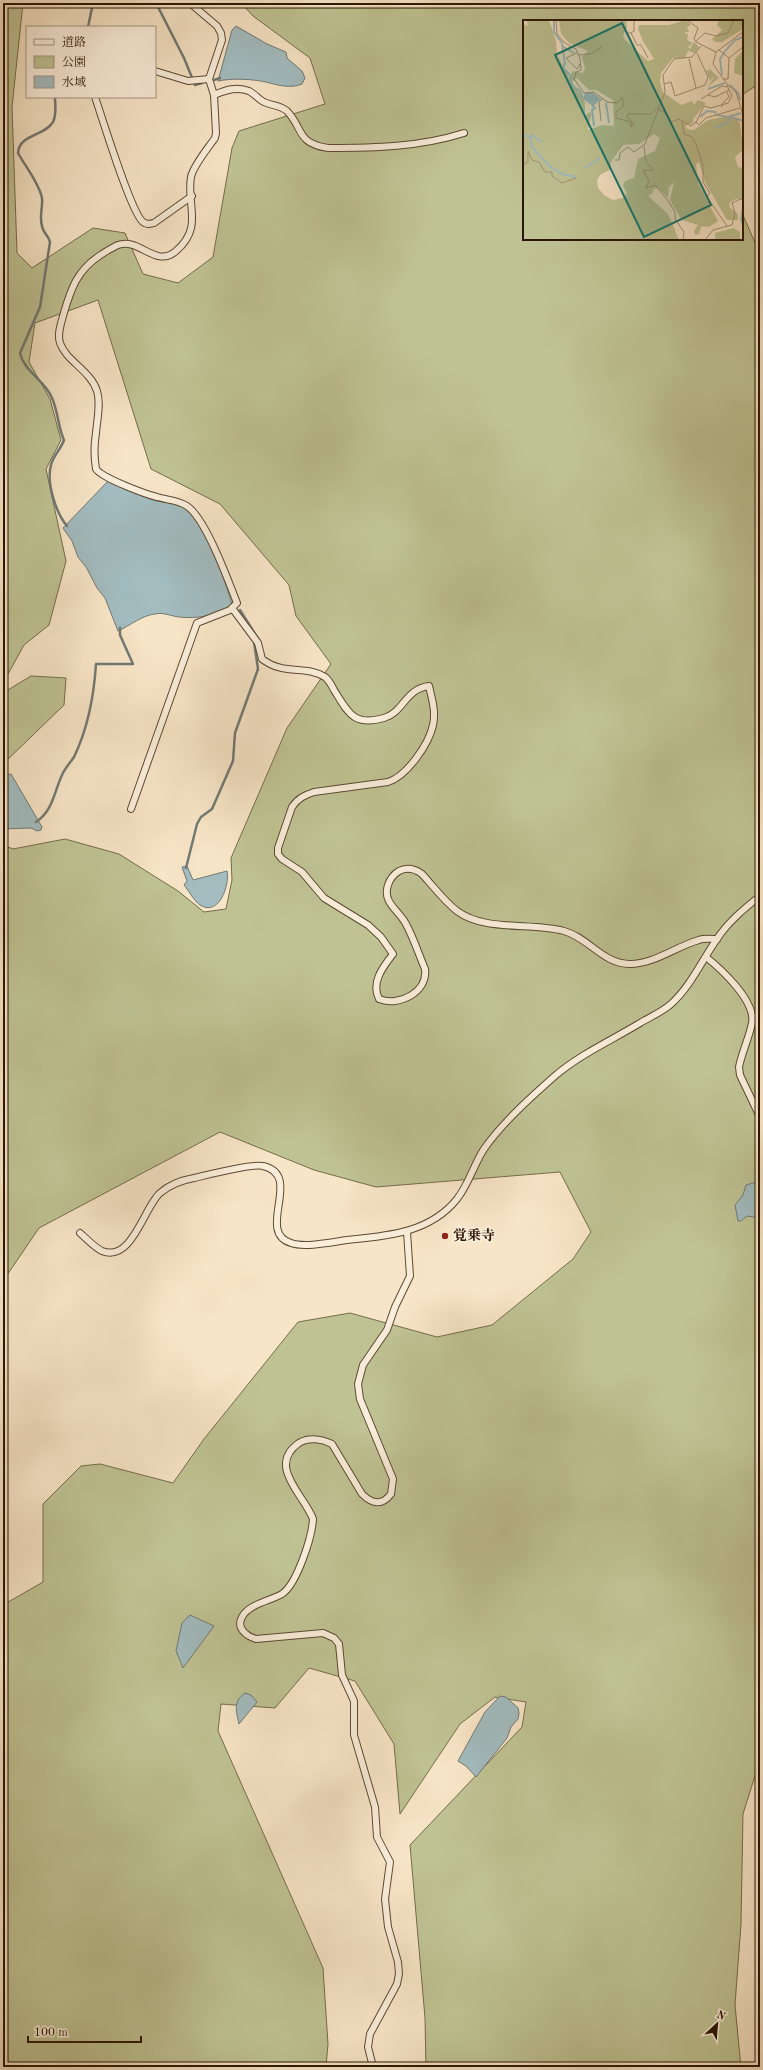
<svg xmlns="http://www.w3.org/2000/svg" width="763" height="2070" font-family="'Old Standard TT','Noto Serif JP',serif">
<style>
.green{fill:#bfc394;stroke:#746c4a}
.water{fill:#a2bcc0;stroke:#727974}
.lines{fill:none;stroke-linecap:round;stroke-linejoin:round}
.stream{stroke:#727974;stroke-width:2.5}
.minor-casing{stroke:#5c4932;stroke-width:8}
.minor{stroke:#faeedb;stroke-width:6}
.poi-dot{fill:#8f2418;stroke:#faeedb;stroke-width:1.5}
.labels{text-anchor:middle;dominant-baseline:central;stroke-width:3.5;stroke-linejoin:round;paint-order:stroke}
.poi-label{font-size:14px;font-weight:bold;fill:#291501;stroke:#faeedb;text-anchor:start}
.inset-river{fill:none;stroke:#a2bcc0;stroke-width:2}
.inset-road{fill:none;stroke:#a59278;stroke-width:1}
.view{fill:#0f766e;fill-opacity:0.15;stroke:#0f766e;stroke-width:2}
.inset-edge{fill:none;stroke:#291501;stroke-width:2}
</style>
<rect width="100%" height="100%" fill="#f7e5c7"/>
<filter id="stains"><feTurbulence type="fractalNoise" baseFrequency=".005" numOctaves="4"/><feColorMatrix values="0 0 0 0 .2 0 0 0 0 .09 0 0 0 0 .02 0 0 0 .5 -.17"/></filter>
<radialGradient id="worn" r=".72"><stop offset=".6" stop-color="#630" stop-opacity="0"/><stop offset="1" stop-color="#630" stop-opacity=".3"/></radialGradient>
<!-- green -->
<g class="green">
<path d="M3,3h20l-11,104 5,146 15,15 61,-40 32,5 18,41 35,9 35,-26 19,-109 7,-17 86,-27 -15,-46 -57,-42 -12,-13h519v80l-18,12v-74h-218v218h218v-26l18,41v1506l-17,54 -2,110 -6,81 6,62h-315l-1,-49 -15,-173 112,-118 4,-25 -31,-5 -35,27 -60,90 -6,-70 -39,-63 -46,-13 -34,40 -54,-4 -3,27 105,237 5,76 -2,23h-323v-462l40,-23v-78l38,-38 19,-2 73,19 31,-44 94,-117 52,-9 87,24 55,-12 81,-66 18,-27 -31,-60 -184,15 -62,-17 -94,-38 -181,96 -36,53v-436l10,4 52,-10 54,15 59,37 26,21 22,-3 6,-29 -1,-22 56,-130 44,-64 -35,-48 -7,-31 -69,-81 -69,-35 -53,-169 -63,23 -6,39 21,37 11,41 -15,29 20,92 -17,64 -25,20 -21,38z"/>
<path d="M31,676l35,2 -2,27 -61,59v-71z"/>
</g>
<!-- water -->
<g class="water">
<path d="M236,26l31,18 19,8 1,6 15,13 3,7 -3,6c-11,5 -25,1 -36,-2 -15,-3 -33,-4 -48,-1l14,-51z"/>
<path d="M109,480c15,7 31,17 48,21 10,2 20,1 29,7 19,13 39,73 46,96 -12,12 -36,15 -53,13 -8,-1 -16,-5 -24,-3 -12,1 -26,12 -37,17l-13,-33 -8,-10 -11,-21 -8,-10 -6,-16 -9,-13z"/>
<path d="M11,774l31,53 -1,3 -4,1 -6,-3 -28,1v-53z"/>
<path d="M187,866l6,14 34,-9c3,14 -8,46 -27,34 -6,-4 -11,-14 -16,-20l3,-4 -5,-14z"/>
<path d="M760,1181l-1,37 -12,-2 -6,5h-3l-3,-16 8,-10 3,-10z"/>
<path d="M190,1615l24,11 -31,42 -7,-17 6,-28z"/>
<path d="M245,1693l6,2 6,7 -18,22c-3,-13 -6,-23 6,-31z"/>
<path d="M500,1696l6,1 12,11 1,5 -1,6 -7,8 -4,11 -31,39 -10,-11 -8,-5 27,-49z"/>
</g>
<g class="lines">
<!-- stream -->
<g class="stream">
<path d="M156,3l28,55 11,27 7,-2"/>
<path d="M88,27l5,-24"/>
<path d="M214,80l6,-2"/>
<path d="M55,97c0,8 2,17 -2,25 -8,14 -34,12 -35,31 7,13 21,30 24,45 1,9 -3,19 0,28 1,7 7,10 8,16l-10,65 -20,46c4,19 25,27 32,45 6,13 6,29 12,42 -3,9 -11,16 -13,25 -5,18 5,48 16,61"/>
<path d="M240,610l19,30"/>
<path d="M36,822c17,-11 18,-30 26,-47 3,-7 8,-12 12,-18 14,-29 20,-62 22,-93h37l-13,-29v-7"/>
<path d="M186,868l11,-44 4,-7 11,-8 21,-48 2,-28 23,-64 -4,-27"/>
</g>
<defs>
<g id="minor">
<path d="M155,71l33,10 21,-2"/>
<path d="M214,95c11,-5 23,-9 35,-4 6,3 10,9 15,11 8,4 16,3 23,9 17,18 9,32 41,37 46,0 92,-1 136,-15"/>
<path d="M95,97c7,20 36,116 48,125 4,3 7,2 11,1l38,-27"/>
<path d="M232,608l26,35 4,16c22,17 44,6 63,18 4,3 7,9 9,13 14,22 19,37 50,28 20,-6 21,-29 45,-32 3,13 7,26 4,39 -4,19 -26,51 -45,57l-74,10c-9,3 -16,6 -22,15l-14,41v6l4,5 20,13 22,26 44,27 13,12 12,17c-11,14 -22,29 -14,45 20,8 49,-7 46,-30 -6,-14 -11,-30 -19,-45 -7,-14 -24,-21 -18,-39 2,-6 6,-11 11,-14 8,-4 16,-2 23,3 11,12 22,27 35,37 28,21 75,11 107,20 25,7 39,33 66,33 24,0 47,-18 69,-24 5,-2 12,-1 18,-1"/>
<path d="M131,809l66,-186 33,-13 7,-7c-9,-23 -31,-84 -50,-97 -9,-6 -20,-6 -30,-9 -12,-3 -55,-19 -61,-28 -2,-12 -2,-24 0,-36 1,-13 5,-29 1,-42 -6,-20 -31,-30 -37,-48 -3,-9 1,-19 3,-27 8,-28 14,-46 39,-62 5,-3 11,-7 16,-9 21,-8 38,24 58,6 28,-24 10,-46 15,-74 2,-11 17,-29 24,-39l1,-5 -2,-38 -5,-16 13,-39 -1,-7 -4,-7 -27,-23"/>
<path d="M706,957c15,12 50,44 46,66 -3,15 -10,29 -13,44l1,8 20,42"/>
<path d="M80,1233c7,6 14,14 22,18 30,12 42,-44 58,-58 9,-8 23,-13 34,-15 13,-3 60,-15 69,-12 41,9 -8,66 28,77 14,5 41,-1 56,-3 40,-4 83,-7 110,-41 12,-15 17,-35 27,-50 19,-27 47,-52 72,-74 25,-21 56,-35 84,-52 10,-6 22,-11 31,-19 20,-18 31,-44 46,-65 11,-17 28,-31 43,-43"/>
<path d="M760,1984v23"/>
<path d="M373,2067l-5,-20 2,-13 27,-50 2,-10 -1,-12 -10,-35 -3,-28 5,-37 -13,-25 -2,-30 -21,-72v-34l-12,-26 -3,-31 -5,-6 -11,-5 -67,6c-10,-3 -20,-11 -14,-22 7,-13 28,-16 40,-23 15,-10 30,-57 31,-75 -8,-23 -47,-53 -14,-76 10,-6 23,-4 33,1l30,50c10,10 20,12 29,0l2,-15 -33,-80 -2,-15 5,-19 24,-35 8,-23 15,-31 -3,-44"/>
</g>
</defs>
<!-- minor casing -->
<use href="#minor" class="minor-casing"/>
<!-- minor -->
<use href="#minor" class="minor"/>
</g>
<!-- markers -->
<circle class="poi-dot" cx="445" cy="1236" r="4"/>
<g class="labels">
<!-- poi labels -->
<g class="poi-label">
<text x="453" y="1236">覚乗寺</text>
</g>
</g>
<!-- overview -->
<g transform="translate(523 20)">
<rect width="220" height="220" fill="#f7e5c7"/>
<path d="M3,0h23l7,21 1,13 12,24 4,-7 10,2 2,-4 -3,-12 6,-6 -19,-8 -8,-9 -2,-14h67l1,7 -4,8 2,5 23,21 6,-2 -11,-18 -5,-12 1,-4h30l17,-5 5,5 -4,2 2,5h-5l4,3 -1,5 6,3 -5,4 2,2 4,-7 5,5 -4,6 -7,-2 -3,7h-12l-12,15 -1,9 3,10 18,13 11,-4 2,4 4,-5 8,3 -13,16v4l-8,3 2,3 7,1 14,-10 17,-3 12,2 3,5 3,26 -8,7 3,10 5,1v32l-7,-1 -7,4 1,5 8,6v6h-11l-22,-38 -6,-20 -3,2 2,19 20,38 -9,6 -8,-1 -2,8 -4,1 -1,-4 4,-6 -16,-5 -12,-20 4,-18 -5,5 -1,11 -10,-10 -4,1 -2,5 -4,2 20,18 11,26h-156v-216l5,2zM54,58l12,12h7l17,10 1,26 -12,-1 -14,5 3,-15 -1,-3 -5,4v-14l-13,-20zM131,114l6,4 -5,13 -17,8 -4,19 -9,3 -2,5 4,7 -4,5 -10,2 -9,-5 -6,-7 -1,-8 4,-6 9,-4 1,-8 12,-17 16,-1zM196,0h24v9l-21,13h-7l-3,-3 10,-9 -5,-5zM220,31v25l-9,-3 1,-14zM185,47l11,11 -12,9 6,-8 1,-3 -4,5 -4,-11 4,1zM211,208l6,4v8h-25v-7z" fill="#bfc394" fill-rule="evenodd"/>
<path d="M69,72l9,7 -8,7 -10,-7 2,-6z" fill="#a2bcc0"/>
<path class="inset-river" d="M31,0v12l8,11 3,21 -2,4 7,7 2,11 8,5 3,8M39,26l12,7M199,55l-2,-16 5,-8 10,-11 8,-3M207,65l8,8 2,7M185,69l17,-6M83,83l3,20M69,85l3,3 -3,2 2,16M194,95l11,2 13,-4M177,97l7,-6 8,1 1,2M208,97l12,4M192,108l13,-5 1,-6M0,115l7,2 2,10 17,19 13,8 14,3M7,117l2,-2 10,7M62,148l15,-10M220,187l-2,13 2,4"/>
<path class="inset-road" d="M33,0l1,14 8,9 11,6 4,9 1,12 -5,2 -2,7 10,14 10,-1 13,10 10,1 5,-6 2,9 -8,6v6l15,4v5l3,-4 -7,-6 1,-3h23l7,-7M164,0l11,8 -4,11 2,3 20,10M220,12l-27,20 -3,12 14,20 9,8 7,23M104,13h4l6,12h4l7,13M108,13l3,-2v-11M173,21l9,-8 11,3 12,-3 6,-13M196,30l10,8M54,33l-11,5 11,11 3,-5M55,35l12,-1 12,-7M206,38l14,-11M166,39l7,29M200,59h5l1,-21M141,64l7,-2 4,14 30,-11 3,-8 -11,-24M185,75l7,2 14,-7M178,79l21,-13 5,1M199,87v-3l7,-7 -2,-5M135,89l6,3 7,10 8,-3 12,7 5,-4 8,-16 7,2 17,-5 4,-7 -5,-11M78,101l-2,-19 3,-3M159,102l2,12 8,3 4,7 7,22v16l7,11 -3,4 20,29M173,102l3,3 7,-7 34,-10M121,126l2,16 8,8h-11l6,11 -3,7 9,-3 14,17 6,10v7l9,13 -1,8M92,140h4l1,-7 8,-6 6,5 11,-8 20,-52 -2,-17 11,-16 18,-2 9,-11M0,145l5,-3v-11l4,9 7,2 6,10h7v4l10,7 14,-5M182,220l8,-10 19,-5 3,-12 -3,-10 11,-5"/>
<path class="view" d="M99,3l89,182 -67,32 -89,-182z"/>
<rect width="220" height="220" class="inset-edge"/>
</g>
<!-- margin -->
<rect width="763" height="2070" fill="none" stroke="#f7e5c7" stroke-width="16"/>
<rect x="4" y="4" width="755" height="2062" fill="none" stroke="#291501" stroke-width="2"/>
<rect x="8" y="8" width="747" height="2054" fill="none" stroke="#291501"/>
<!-- legend -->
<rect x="26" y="26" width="130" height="72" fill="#faeedb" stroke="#a69784"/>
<rect x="34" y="39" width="20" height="6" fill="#faeedb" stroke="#a69784"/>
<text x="62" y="46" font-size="12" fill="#291501">道路</text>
<rect x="34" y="56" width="20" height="12" fill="#bfc394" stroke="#a69784"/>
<text x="62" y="66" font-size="12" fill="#291501">公園</text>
<rect x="34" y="76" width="20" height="12" fill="#a2bcc0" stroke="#a69784"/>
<text x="62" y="86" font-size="12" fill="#291501">水域</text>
<!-- north arrow -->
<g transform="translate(717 2024) rotate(26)" stroke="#faeedb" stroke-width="3" paint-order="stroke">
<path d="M0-3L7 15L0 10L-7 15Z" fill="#291501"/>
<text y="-6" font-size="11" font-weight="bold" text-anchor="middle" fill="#291501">N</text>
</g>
<!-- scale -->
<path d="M28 2036v6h113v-6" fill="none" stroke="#291501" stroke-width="2"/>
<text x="34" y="2036" font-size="12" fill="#291501" stroke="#faeedb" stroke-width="3" paint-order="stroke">100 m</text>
<rect width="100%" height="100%" filter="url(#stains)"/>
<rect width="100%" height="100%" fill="url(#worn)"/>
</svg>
